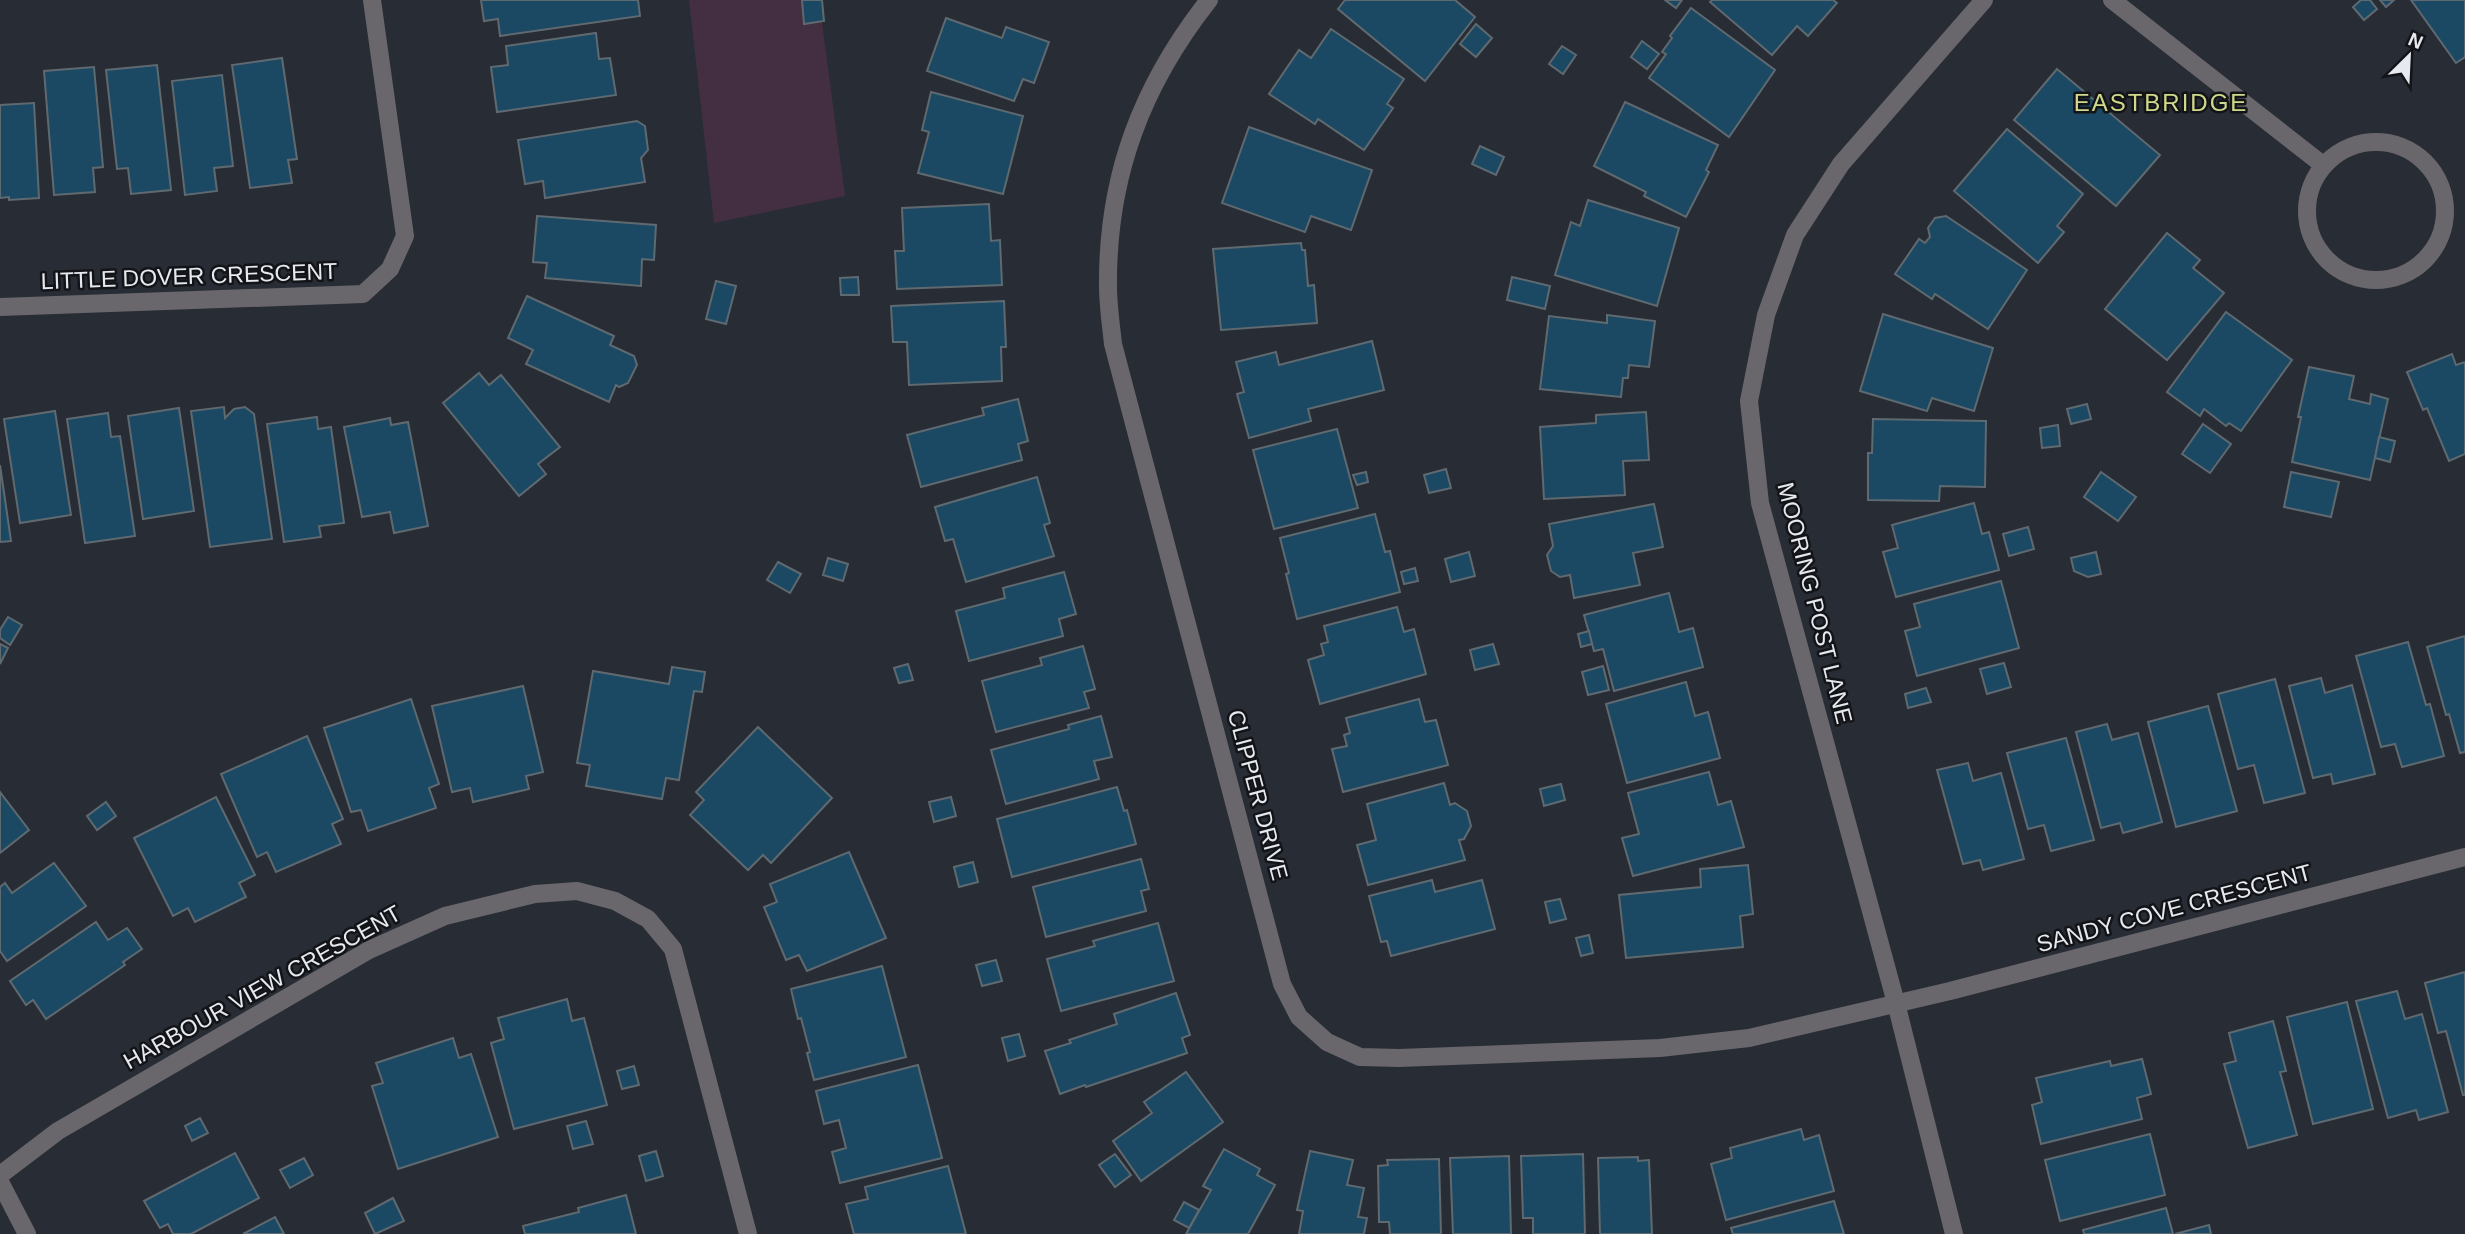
<svg xmlns="http://www.w3.org/2000/svg" width="2465" height="1234" font-family="Helvetica,sans-serif">
<style>
.green{fill:#432f41}
.building{fill:#1b4862;stroke:#5f6970;stroke-width:2}
.lines{fill:none;stroke-linecap:round;stroke-linejoin:round}
.minor{stroke:#69676c;stroke-width:18}
.labels{text-anchor:middle;dominant-baseline:central;stroke-width:5;stroke-linejoin:round;paint-order:stroke}
.street-label{font-size:23px;fill:#e6e9ef;stroke:#131418}
.neighbourhood-label{font-size:24px;letter-spacing:2px;fill:#d0d98b;stroke:#131418}
</style>
<rect width="100%" height="100%" fill="#282c35"/>
<!-- green -->
<path class="green" d="M689,0h130l26,196 -131,27z"/>
<!-- building -->
<g class="building">
<path d="M481,0h157l2,16 -140,20 -2,-17 -14,2z"/>
<path d="M802,0h20l2,21 -20,3z"/>
<path d="M1345,0h110l20,17 -50,64 -87,-72z"/>
<path d="M1665,0h17l-6,8z"/>
<path d="M1712,0h121l4,3 -29,33 -11,-10 -25,29 -62,-53z"/>
<path d="M2361,0h9l7,9 -13,11 -11,-13z"/>
<path d="M2380,0h14l-8,7z"/>
<path d="M2411,0h54v57l-9,6z"/>
<path d="M1691,8l84,62 -46,67 -80,-59 17,-24 -4,-2 10,-14 -2,-2z"/>
<path d="M946,18l56,20 4,-11 43,15 -15,41 -11,-4 -9,22 -87,-30z"/>
<path d="M1476,24l16,14 -16,19 -16,-13z"/>
<path d="M1331,29l73,50 -17,25 6,4 -29,42 -46,-31 -3,5 -46,-30 30,-44 12,8z"/>
<path d="M596,33l3,26 11,-1 6,37 -119,17 -6,-45 17,-2 -2,-19z"/>
<path d="M1642,41l17,13 -12,15 -16,-12z"/>
<path d="M1562,46l14,9 -13,19 -14,-10z"/>
<path d="M282,58l15,101 -9,1 4,23 -42,5 -18,-123z"/>
<path d="M157,65l14,125 -40,4 -3,-26 -11,1 -11,-99z"/>
<path d="M94,67l9,100 -10,1 2,24 -41,3 -10,-124z"/>
<path d="M2057,69l103,86 -44,51 -102,-86z"/>
<path d="M222,75l11,91 -19,2 3,23 -32,4 -13,-114z"/>
<path d="M931,92l92,24 -20,78 -85,-21 11,-41 -7,-2z"/>
<path d="M1625,102l93,43 -12,25 3,2 -23,45 -42,-21 2,-4 -52,-26z"/>
<path d="M34,103l5,95 -30,2v-3l-9,1v-93z"/>
<path d="M637,121l8,5 3,24 -7,8 4,24 -100,16 -2,-17 -18,3 -7,-44z"/>
<path d="M1249,127l123,43 -21,60 -40,-14 -6,16 -83,-29z"/>
<path d="M2007,129l76,65 -26,32 7,6 -26,31 -84,-72z"/>
<path d="M1480,146l24,11 -8,18 -24,-11z"/>
<path d="M1588,200l91,28 -22,78 -102,-31 16,-53 9,4z"/>
<path d="M989,204l2,37 9,-1 2,45 -105,4 -2,-38h9l-2,-43z"/>
<path d="M537,216l119,9 -2,35 -12,-1 -1,27 -96,-8 2,-15 -14,-1z"/>
<path d="M1946,216l81,54 -39,59 -53,-35 -3,5 -37,-25 24,-35 6,4 5,-6 -2,-9 7,-10z"/>
<path d="M2167,233l33,27 -7,8 31,25 -57,67 -62,-51z"/>
<path d="M1301,243l1,7h3l3,36 6,-1 3,38 -96,7 -8,-81z"/>
<path d="M858,277l1,18h-18l-1,-17z"/>
<path d="M1512,277l38,9 -5,23 -38,-9z"/>
<path d="M716,281l20,5 -10,38 -20,-5z"/>
<path d="M527,296l87,40 -4,9 24,11 3,9 -9,18 -9,4 -3,-2 -7,17 -83,-38 7,-14 -25,-12z"/>
<path d="M1004,301l2,46h-5l1,34 -93,4 -2,-43h-14l-2,-36z"/>
<path d="M2226,312l66,48 -51,71 -12,-8 -3,3 -22,-17 -4,7 -33,-24z"/>
<path d="M1883,314l110,34 -19,63 -42,-13 -5,13 -67,-20z"/>
<path d="M1607,315l48,6 -6,46 -20,-2 -1,13h-5l-2,19 -81,-8 9,-73 58,7z"/>
<path d="M1372,341l12,49 -76,19 3,12 -62,17 -12,-44 7,-2 -8,-30 40,-10 3,13z"/>
<path d="M2452,354l4,11 9,-3v92l-16,7 -22,-53 -4,2 -16,-38z"/>
<path d="M2309,367l45,9 -5,23 21,5 1,-10 17,5 -18,81 -78,-18 9,-45h-3z"/>
<path d="M479,373l10,12 12,-10 59,72 -22,17 8,10 -27,22 -76,-93z"/>
<path d="M1018,399l10,42 -10,3 4,16 -101,27 -14,-52 77,-20 -2,-7z"/>
<path d="M2087,404l4,15 -20,5 -4,-15z"/>
<path d="M224,407l1,11 9,-9 11,-2 9,7 18,125 -62,8 -19,-136z"/>
<path d="M179,408l15,103 -51,8 -15,-103z"/>
<path d="M55,411l16,104 -51,8 -16,-104z"/>
<path d="M1646,412l3,48 -26,1 2,34 -81,4 -4,-72 56,-4v-8z"/>
<path d="M108,413l3,24 9,-1 15,100 -50,7 -18,-124z"/>
<path d="M317,417l1,12 13,-2 13,96 -25,3 2,11 -37,5 -17,-118z"/>
<path d="M390,418l1,7 17,-3 20,104 -34,7 -4,-21 -28,5 -18,-90z"/>
<path d="M1873,419l113,2 -1,66 -45,-1 -1,15 -71,-1v-47h4z"/>
<path d="M2203,424l28,20 -21,29 -28,-19z"/>
<path d="M2058,425l2,21 -18,2 -2,-20z"/>
<path d="M1337,429l21,79 -84,21 -21,-79z"/>
<path d="M2379,437l16,4 -5,21 -15,-4z"/>
<path d="M0,465l11,76 -11,1z"/>
<path d="M1446,469l5,19 -22,5 -5,-18z"/>
<path d="M1366,472l2,10 -11,3 -4,-10z"/>
<path d="M2101,472l35,25 -18,24 -34,-24z"/>
<path d="M2291,472l48,10 -8,35 -47,-10z"/>
<path d="M1037,477l13,46 -6,2 10,31 -88,26 -13,-43 -8,2 -10,-34z"/>
<path d="M1974,503l8,31 7,-2 10,38 -103,27 -13,-45 15,-4 -6,-23z"/>
<path d="M1654,504l9,43 -30,6 7,32 -66,13 -4,-23 -10,2 -9,-6 -4,-16 6,-9 -4,-22z"/>
<path d="M1375,514l10,38 5,-1 10,41 -103,27 -11,-45 3,-1 -9,-35z"/>
<path d="M2028,527l6,22 -25,7 -6,-22z"/>
<path d="M1469,552l6,24 -24,6 -6,-23z"/>
<path d="M2096,552l5,22 -13,3 -14,-6 -3,-13z"/>
<path d="M828,558l20,6 -5,17 -20,-6z"/>
<path d="M778,562l23,12 -11,19 -23,-13z"/>
<path d="M1415,568l3,13 -14,3 -3,-12z"/>
<path d="M1064,572l12,42 -17,5 4,17 -94,25 -13,-50 49,-13 -2,-10z"/>
<path d="M2001,581l18,67 -102,28 -12,-45 15,-4 -6,-23z"/>
<path d="M1669,593l10,39 14,-4 10,39 -89,24 -11,-42 -9,2 -10,-36z"/>
<path d="M1397,607l7,25 10,-3 12,45 -106,30 -12,-44 16,-5 -3,-11 7,-2 -4,-16z"/>
<path d="M8,617l14,8 -12,20 -10,-7v-8z"/>
<path d="M1589,631l3,13 -11,3 -3,-13z"/>
<path d="M2465,636v116l-5,1 -11,-39 -3,1 -19,-68z"/>
<path d="M2408,642l18,63 4,-1 14,52 -42,11 -7,-23 -14,3 -25,-91z"/>
<path d="M0,644l8,4 -8,16z"/>
<path d="M1493,644l6,20 -24,6 -5,-20z"/>
<path d="M1083,646l12,43 -11,3 5,16 -93,24 -14,-51 60,-16 -2,-7z"/>
<path d="M2004,663l7,24 -24,7 -7,-25z"/>
<path d="M908,664l5,16 -14,3 -5,-15z"/>
<path d="M1603,666l6,24 -21,5 -6,-23z"/>
<path d="M672,667l33,5 -3,20 -8,-1 -15,89 -13,-2 -4,21 -76,-13 4,-21 -13,-2 16,-92 76,13z"/>
<path d="M2321,678l4,15 27,-8 23,89 -42,10 -2,-10 -18,4 -24,-92z"/>
<path d="M2275,679l30,114 -41,10 -10,-38 -16,4 -20,-75z"/>
<path d="M1686,682l9,34 13,-4 12,46 -93,25 -21,-79z"/>
<path d="M523,686l20,86 -17,4 3,13 -56,13 -3,-14 -18,4 -20,-86z"/>
<path d="M1926,688l5,14 -23,6 -3,-14z"/>
<path d="M411,699l28,85 -10,4 7,20 -68,23 -7,-21 -10,2 -27,-84z"/>
<path d="M1419,699l6,23 11,-2 12,45 -105,27 -11,-43 15,-3 -3,-11 6,-2 -4,-15z"/>
<path d="M2208,706l29,105 -61,16 -28,-105z"/>
<path d="M1101,716l11,41 -18,4 5,18 -93,25 -15,-54 78,-21 -1,-4z"/>
<path d="M2107,724l5,16 26,-7 24,89 -39,11 -3,-10 -19,5 -25,-96z"/>
<path d="M758,727l74,71 -61,65 -8,-8 -15,15 -58,-55 14,-15 -8,-8z"/>
<path d="M307,736l36,83 -11,5 9,20 -65,28 -9,-20 -10,5 -36,-83z"/>
<path d="M2066,738l28,102 -43,11 -7,-26 -16,4 -21,-76z"/>
<path d="M1968,763l5,18 28,-8 23,86 -41,11 -3,-10 -17,4 -26,-94z"/>
<path d="M1709,772l9,33 13,-4 13,46 -111,29 -11,-38 17,-4 -11,-41z"/>
<path d="M1444,783l6,22 5,-2 12,8 4,15 -7,13 -5,1 6,20 -97,25 -11,-40 19,-5 -9,-36z"/>
<path d="M1561,784l4,16 -21,6 -4,-17z"/>
<path d="M1117,787l7,24 3,-1 9,34 -124,33 -15,-58z"/>
<path d="M0,792l29,38 -29,23z"/>
<path d="M216,797l39,78 -16,8 7,14 -51,25 -7,-14 -15,8 -39,-78z"/>
<path d="M951,797l5,19 -22,6 -5,-20z"/>
<path d="M106,802l10,14 -19,14 -10,-14z"/>
<path d="M849,852l37,86 -79,33 -8,-16 -13,5 -22,-53 13,-5 -7,-18z"/>
<path d="M1141,859l8,30 -8,2 5,20 -100,26 -13,-50z"/>
<path d="M973,862l5,20 -19,5 -5,-20z"/>
<path d="M54,863l32,43 -79,55 -7,-10v-64l5,-4 7,10z"/>
<path d="M1748,865l5,49 -13,2 3,31 -117,11 -7,-63 82,-8 -1,-18z"/>
<path d="M1432,880l3,12 47,-12 13,49 -104,27 -4,-15 -6,1 -12,-46z"/>
<path d="M1560,899l6,20 -16,4 -5,-21z"/>
<path d="M96,922l12,18 19,-12 15,21 -19,13 2,3 -79,54 -13,-19 -7,5 -16,-24z"/>
<path d="M1158,923l16,58 -113,30 -14,-52 48,-13 -2,-5z"/>
<path d="M1589,935l4,18 -12,3 -5,-18z"/>
<path d="M996,960l6,21 -20,5 -6,-21z"/>
<path d="M882,966l24,91 -92,23 -7,-27 3,-1 -9,-34 -3,1 -7,-30z"/>
<path d="M2465,972v123h-2l-17,-64 -8,2 -13,-50z"/>
<path d="M2397,991l8,28 17,-5 26,98 -29,8 -3,-10 -28,8 -32,-117z"/>
<path d="M1176,993l14,42 -8,3 5,15 -101,34 -1,-2 -25,9 -15,-43 26,-8 -2,-3 48,-16 -3,-10z"/>
<path d="M567,999l5,22 12,-3 23,87 -93,24 -23,-86 13,-4 -6,-21z"/>
<path d="M2347,1002l26,107 -60,15 -26,-107z"/>
<path d="M2273,1021l13,50 -6,1 17,63 -49,13 -24,-84 12,-3 -7,-28z"/>
<path d="M1019,1034l6,22 -17,5 -6,-23z"/>
<path d="M453,1038l6,20 12,-4 27,83 -100,32 -26,-83 11,-3 -7,-20z"/>
<path d="M2142,1059l9,35 -14,4 5,21 -101,25 -9,-39 10,-3 -6,-24 74,-17 1,5z"/>
<path d="M918,1065l24,93 -102,25 -8,-31 14,-4 -7,-28 -15,4 -8,-33z"/>
<path d="M634,1066l5,19 -17,4 -5,-18z"/>
<path d="M1186,1072l37,50 -82,59 -28,-40 39,-28 -8,-11z"/>
<path d="M200,1118l8,15 -16,8 -7,-15z"/>
<path d="M586,1121l7,23 -20,5 -6,-23z"/>
<path d="M1801,1129l3,11 15,-5 15,56 -108,29 -15,-56 21,-6 -2,-10z"/>
<path d="M2150,1134l15,61 -105,26 -15,-61z"/>
<path d="M1224,1149l36,20 -3,6 18,10 -27,49h-62l25,-44 -8,-4z"/>
<path d="M656,1151l7,25 -17,5 -7,-25z"/>
<path d="M1310,1151l43,9 -6,25 17,3 -6,29 9,1 -3,16h-65l4,-23 -6,-1z"/>
<path d="M235,1153l24,45 -68,36h-18l-5,-10 -8,4 -16,-27z"/>
<path d="M1115,1154l16,21 -16,12 -16,-22z"/>
<path d="M1583,1154l2,80h-52v-16h-10l-2,-62z"/>
<path d="M1509,1156l2,78h-58l-3,-76z"/>
<path d="M1638,1157v4l11,-1 3,74h-52l-2,-76z"/>
<path d="M304,1158l9,17 -23,13 -10,-18z"/>
<path d="M1439,1159l2,75h-51l-1,-12h-10l-1,-56 10,-1 -1,-5z"/>
<path d="M948,1166l18,68h-112l-8,-30 22,-5 -3,-12z"/>
<path d="M626,1195l10,39h-111l-2,-8 56,-14 -1,-4z"/>
<path d="M393,1198l11,23 -29,13 -10,-21z"/>
<path d="M1834,1201l10,33h-111l-2,-6z"/>
<path d="M1184,1202l15,8 -10,18 -15,-8z"/>
<path d="M2166,1208l7,26h-89l-1,-4z"/>
<path d="M275,1217l9,17h-41z"/>
<path d="M2209,1225l2,9h-36z"/>
</g>
<g class="lines">
<!-- minor -->
<g class="minor">
<path d="M1209,0c-67,85 -102,176 -101,286 0,19 3,39 5,58l169,640 17,33 28,25 33,15 39,1 261,-10 89,-10 201,-47 515,-134"/>
<path d="M2112,0l211,165"/>
<circle cx="2376" cy="211" r="69"/>
<path d="M0,307l363,-13 27,-25 15,-33 -33,-236"/>
<path d="M0,1175l58,-44 311,-181 76,-34 90,-22 42,-3 38,10 33,18 25,30 75,285"/>
<path d="M0,1182l27,52"/>
<path d="M1954,1234l-58,-231 -136,-500 -11,-102 17,-86 29,-80 46,-71 143,-164"/>
</g>
</g>
<g class="labels">
<!-- street labels -->
<g class="street-label">
<text transform="translate(189 276) rotate(-2)">LITTLE DOVER CRESCENT</text>
<text transform="translate(1815 603) rotate(76)">MOORING POST LANE</text>
<text transform="translate(1258 795) rotate(75)">CLIPPER DRIVE</text>
<text transform="translate(2174 908) rotate(-15)">SANDY COVE CRESCENT</text>
<text transform="translate(262 987) rotate(-29)">HARBOUR VIEW CRESCENT</text>
</g>
<!-- neighbourhood labels -->
<g class="neighbourhood-label">
<text x="2161" y="102">EASTBRIDGE</text>
</g>
</g>
<!-- north arrow -->
<g transform="translate(2409 56) rotate(24)" stroke="#131418" stroke-width="5" paint-order="stroke">
<path d="M0-5L12 26L0 18L-12 26Z" fill="#e6e9ef"/>
<text y="-10" font-size="19" font-weight="bold" text-anchor="middle" fill="#e6e9ef">N</text>
</g>
</svg>
